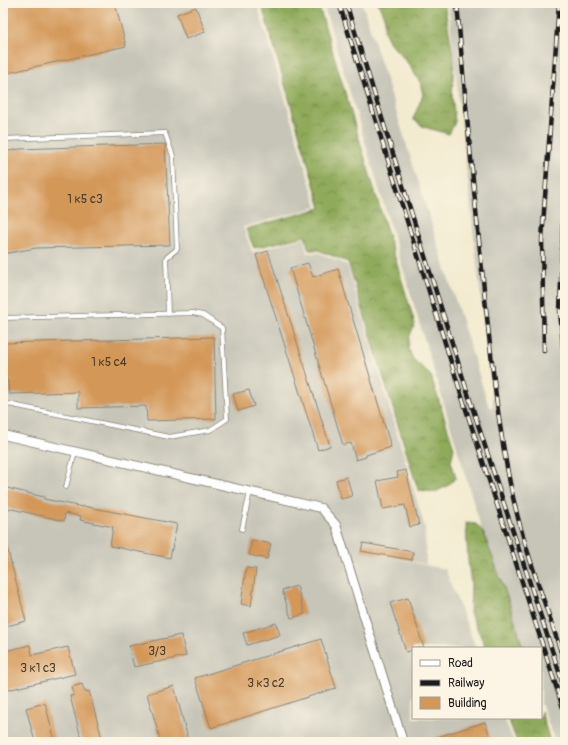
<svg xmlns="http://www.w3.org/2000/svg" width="568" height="745" font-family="Pangolin,sans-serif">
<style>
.industrial{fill:#c6c5b8}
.forest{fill:url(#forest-crowns);stroke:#56633c}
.building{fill:#d39758}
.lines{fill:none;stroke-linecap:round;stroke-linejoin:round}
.lane-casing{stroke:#878476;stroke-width:5.5}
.street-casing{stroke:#878476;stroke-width:10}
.lane{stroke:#fff;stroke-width:4}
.street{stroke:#fff;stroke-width:8}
.rail-casing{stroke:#1c1c1c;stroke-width:4.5}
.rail{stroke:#fcf5e5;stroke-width:3;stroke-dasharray:9;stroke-linecap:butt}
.labels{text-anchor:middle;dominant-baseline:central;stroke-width:3;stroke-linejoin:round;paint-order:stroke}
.number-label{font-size:12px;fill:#4a3b2b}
</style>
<defs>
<pattern id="forest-crowns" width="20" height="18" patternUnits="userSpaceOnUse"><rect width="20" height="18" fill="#90aa5c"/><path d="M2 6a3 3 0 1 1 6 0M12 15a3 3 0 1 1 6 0" fill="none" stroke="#758a4b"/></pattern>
</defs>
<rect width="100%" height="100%" fill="#fcf5e5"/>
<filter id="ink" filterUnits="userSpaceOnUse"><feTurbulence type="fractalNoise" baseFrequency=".025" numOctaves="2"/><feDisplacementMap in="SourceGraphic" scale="8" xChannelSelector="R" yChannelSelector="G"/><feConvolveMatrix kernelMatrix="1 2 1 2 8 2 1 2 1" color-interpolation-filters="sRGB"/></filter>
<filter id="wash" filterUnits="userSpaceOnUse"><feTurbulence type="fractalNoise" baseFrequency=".012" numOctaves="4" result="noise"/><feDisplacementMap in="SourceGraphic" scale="16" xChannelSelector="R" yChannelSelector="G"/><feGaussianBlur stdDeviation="0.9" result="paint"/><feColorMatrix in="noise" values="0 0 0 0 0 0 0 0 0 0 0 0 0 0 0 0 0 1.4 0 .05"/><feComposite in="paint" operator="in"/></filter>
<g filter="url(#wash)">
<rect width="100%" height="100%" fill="#f2ebd0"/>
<!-- industrial -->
<g class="industrial">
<path d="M3,3h254l60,204 -74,20 9,25 52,-14 3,15h12l28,12 78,263 1,36 -40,-7 59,12 31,79h-63v70h91l10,24h-511z"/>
<path d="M323,3h39l127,404h4l-45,-404h117v739h-10l-14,-39v-55h-20l-22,-61z"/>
</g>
<!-- forest -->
<g class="forest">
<path d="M261,3h57l97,321 -5,11 -2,13 5,11 18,17 23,72 -3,13 5,17 -9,8 -12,6 -17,-2 -70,-228 -30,-12h-9l-4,-14 -51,12 -8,-19 75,-21z"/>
<path d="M378,3h66l10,58 -2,35 3,26 -6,12 -25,-7 -11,-8 10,-24 -3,-13 -13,-20 -17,-19 -6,-12 1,-12z"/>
<path d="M466,523l10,1 7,8 25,67 15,49h-37l-16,-35 1,-29 -3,-23z"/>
<path d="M541,711l9,31h-33l-9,-24h33z"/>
</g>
<g id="blocks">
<!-- building -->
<g class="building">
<path d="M3,3h112l11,43 -123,28z"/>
<path d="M196,7l9,25 -19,7 -9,-25z"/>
<path d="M165,144l5,101 -134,3 -33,6v-102l17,-3z"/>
<path d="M268,251l62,195 -12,4 -62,-195z"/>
<path d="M308,263l5,14 25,-8 53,178 -25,8v2l-10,3 -5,-17 -8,2 -53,-177z"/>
<path d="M214,337l2,82 -69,2 -1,-15 -68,2v-16l-69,2 -1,-13h-5v-38z"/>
<path d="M249,390l5,16 -16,5 -5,-17z"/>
<path d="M406,470l13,55 -9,2 -5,-22 -22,4 -6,-28 21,-4 -1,-5z"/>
<path d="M347,477l5,19 -11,3 -5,-19z"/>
<path d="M3,487l41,10v2l39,8v-1l94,18 -7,34 -60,-12 3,-19 -33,-7 1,-4 -16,-3 -1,8 -61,-14z"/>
<path d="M252,540l19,4 -4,15 -18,-4z"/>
<path d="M3,543h3l20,78 -23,6z"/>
<path d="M363,543l50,9 -1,8 -51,-9z"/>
<path d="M246,568l10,1 -5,37 -10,-2z"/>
<path d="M297,586l8,28 -14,4 -9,-28z"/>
<path d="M408,598l16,50h-11v2l-7,2 -16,-49z"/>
<path d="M276,623l4,12 -33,10 -4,-12z"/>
<path d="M181,635l5,21 -52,11 -5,-21z"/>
<path d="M321,639l15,49 -125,40 -16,-50z"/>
<path d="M30,645l2,10 36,-8 7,27 -72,17v-29l4,-1 -2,-10z"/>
<path d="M82,684l3,8 4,-1 14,51h-21l-12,-46 4,-1 -2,-8z"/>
<path d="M174,686l13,49h-1l2,7h-27l-14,-48z"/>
<path d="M45,703l10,39h-20l-9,-34z"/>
<path d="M485,722l7,20h-63l-1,-2z"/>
</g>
</g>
</g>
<g filter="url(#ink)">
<use href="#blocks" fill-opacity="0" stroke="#878476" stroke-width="1"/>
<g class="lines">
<defs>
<g id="lane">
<path d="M3,139l162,-6 8,23 4,93 -11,9 2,56"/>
<path d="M3,318l190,-5 10,2 19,13 5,91 -17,11 -41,7 -166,-34"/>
<path d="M66,487l9,-35"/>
<path d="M242,529l8,-37"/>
</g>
<path id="street" d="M3,435l318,73 15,17 67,217"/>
</defs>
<!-- lane casing -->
<use href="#lane" class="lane-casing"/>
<!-- street casing -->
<use href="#street" class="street-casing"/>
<!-- lane -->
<use href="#lane" class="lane"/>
<!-- street -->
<use href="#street" class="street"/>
<defs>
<g id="rail">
<path d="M339,3l122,391 104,320"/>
<path d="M346,3l121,388 98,299"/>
<path d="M457,3c8,95 17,191 27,286 7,65 13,130 26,194 12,62 36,121 55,181"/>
<path d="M565,201l-2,20 -3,90 5,59"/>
<path d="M544,351l-2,-112 17,-236"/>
</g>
</defs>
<!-- rail casing -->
<use href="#rail" class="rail-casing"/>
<!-- rail -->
<use href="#rail" class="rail"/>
</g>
</g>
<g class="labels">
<!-- number labels -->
<g class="number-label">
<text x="85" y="199">1 к5 с3</text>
<text x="109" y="362">1 к5 с4</text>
<text x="157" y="651">3/3</text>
<text x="38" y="668">3 к1 с3</text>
<text x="266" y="683">3 к3 с2</text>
</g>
</g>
<!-- margin -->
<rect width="568" height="745" fill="none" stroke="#fcf5e5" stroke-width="16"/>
<!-- legend -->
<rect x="412" y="647" width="130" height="72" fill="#fcf5e5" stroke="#a29e95"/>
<rect x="420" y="660" width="20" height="6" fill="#ffffff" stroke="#a29e95"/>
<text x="448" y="667" font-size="12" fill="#1c1c1c">Road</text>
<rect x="420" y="680" width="20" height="6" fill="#1c1c1c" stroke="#a29e95"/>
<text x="448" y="687" font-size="12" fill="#1c1c1c">Railway</text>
<rect x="420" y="697" width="20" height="12" fill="#d39758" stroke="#a29e95"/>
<text x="448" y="707" font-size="12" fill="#1c1c1c">Building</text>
</svg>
